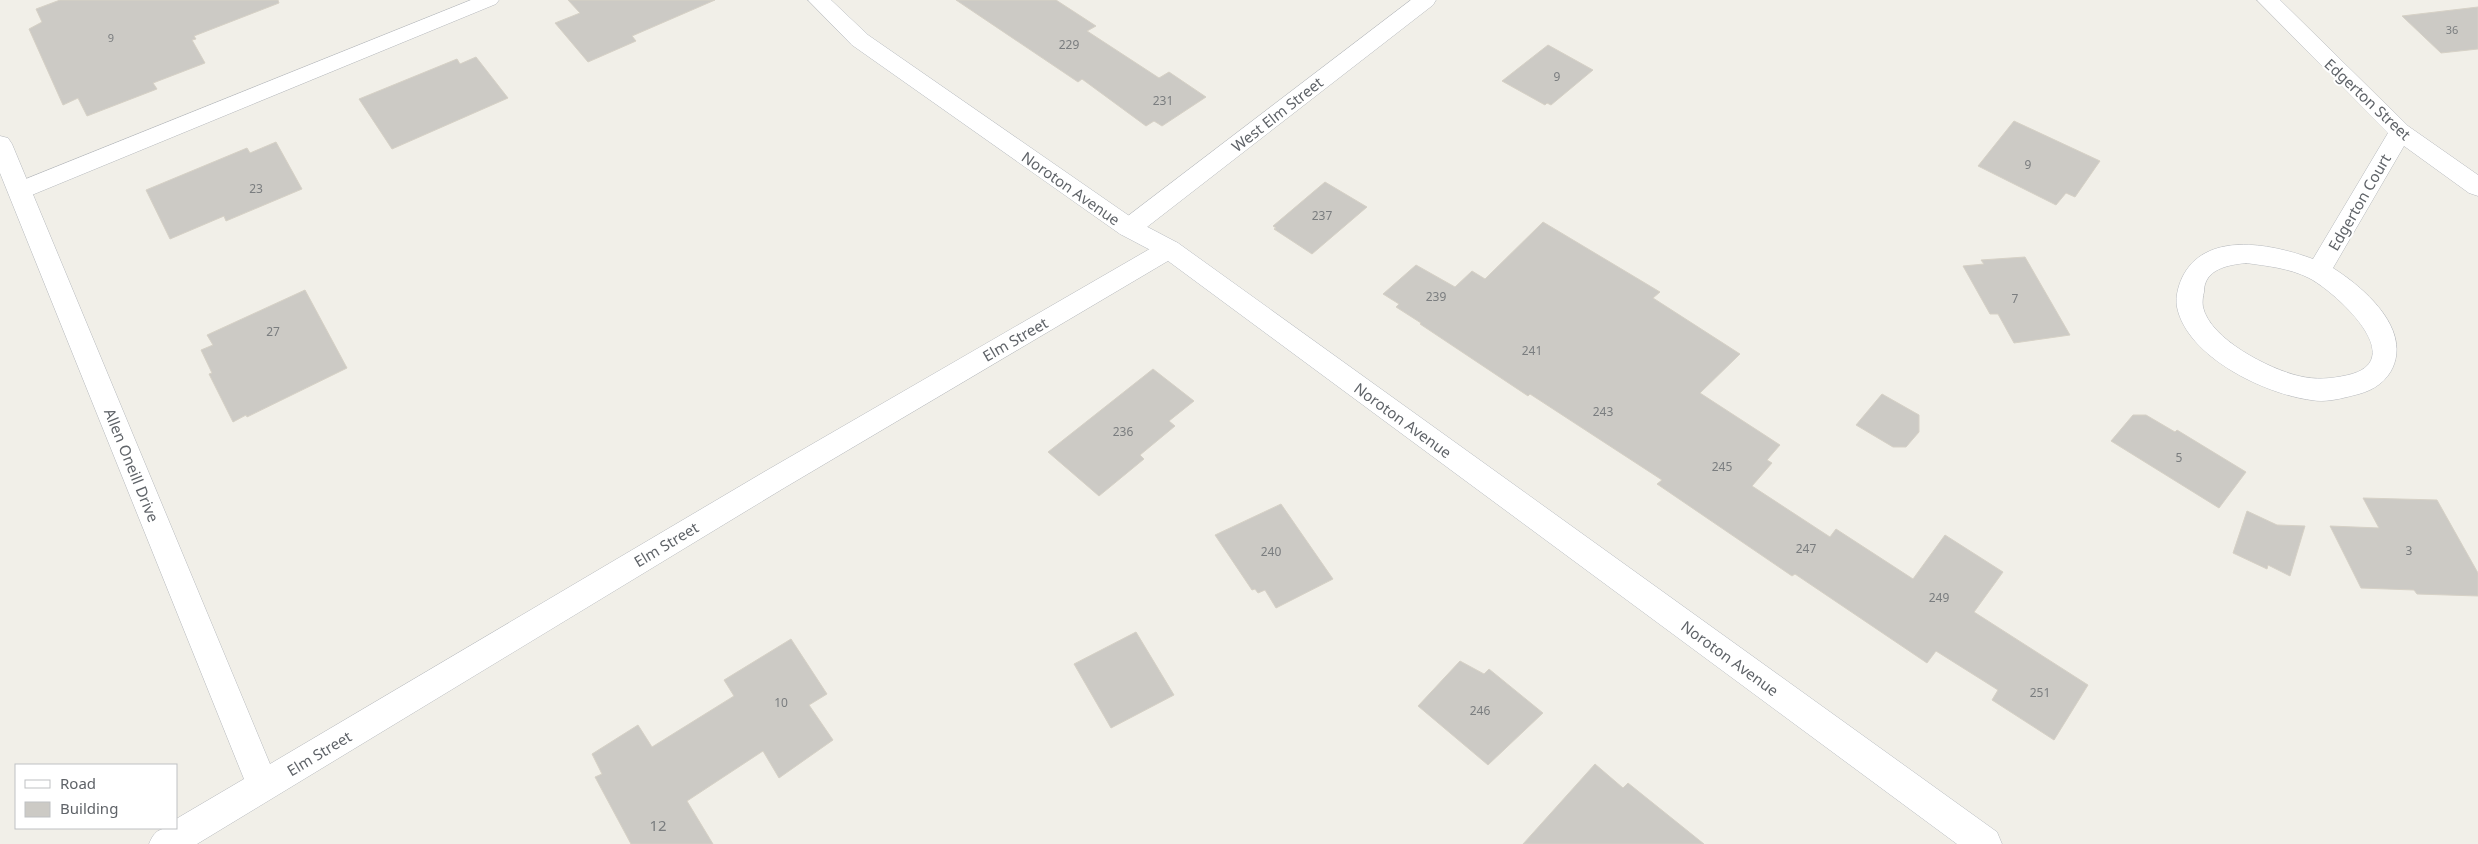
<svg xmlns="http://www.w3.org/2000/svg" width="2478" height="844" font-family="'Noto Sans',sans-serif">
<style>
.building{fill:#cccac5;stroke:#d6d1c6}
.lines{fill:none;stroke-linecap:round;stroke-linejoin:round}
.lane-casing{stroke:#b5b8bc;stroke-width:1}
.street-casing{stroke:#b5b8bc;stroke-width:1}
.secondary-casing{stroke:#b6babf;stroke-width:1}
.lane{fill:#fff;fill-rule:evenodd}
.street{fill:#fff;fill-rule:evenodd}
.secondary{fill:#fff;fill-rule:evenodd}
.labels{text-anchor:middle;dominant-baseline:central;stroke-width:4;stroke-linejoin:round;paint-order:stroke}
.far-number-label{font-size:11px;fill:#7a7d7f}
.number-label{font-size:12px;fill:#7a7d7f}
.street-label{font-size:15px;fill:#5f6368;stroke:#fff}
.near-number-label{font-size:15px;fill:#7a7d7f}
</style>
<rect width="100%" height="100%" fill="#f1efe8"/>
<!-- building -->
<g class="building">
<path d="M60,0h218l1,3 -85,33 2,3 -4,1 13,23 -52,20 4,6 -70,27 -9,-18 -15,7 -34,-76 13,-7 -6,-13z"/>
<path d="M568,0h147l-83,36 4,5 -48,21 -33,-39 25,-10z"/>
<path d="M956,0h100l40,26 -9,5 72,47 10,-6 37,25 -44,29 -8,-5 -8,5 -64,-47 -4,3z"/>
<path d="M2478,7v42l-37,4 -39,-37z"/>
<path d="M1548,45l45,25 -42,35 -4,-2 -2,2 -43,-24z"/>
<path d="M476,57l32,41 -116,51 -33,-50 98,-40 3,5z"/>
<path d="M2014,121l86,40 -25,36 -9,-4 -10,12 -78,-39z"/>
<path d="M276,142l26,47 -76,32 -2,-5 -54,23 -24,-49 101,-42 3,5z"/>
<path d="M1325,182l42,25 -55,47 -38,-25 2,-1 -3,-2z"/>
<path d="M1543,222l117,70 -7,6 87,56 -40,39 80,52 -13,15 5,3 -20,23 78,51 6,-8 77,50 32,-44 58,37 -29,40 114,73 -34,55 -62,-40 6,-10 -62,-39 -9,12 -132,-89 -3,2 -135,-92 5,-4 -132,-86 -2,2 -108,-72 1,-1 -25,-16 3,-3 -16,-10 33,-29 39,22 17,-16 13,8z"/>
<path d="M2025,257l45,78 -56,8 -16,-29h-8l-27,-48 21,-2 -3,-4z"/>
<path d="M305,290l42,78 -100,49 -1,-2 -13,7 -24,-48 3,-1 -11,-23 12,-5 -6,-10z"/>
<path d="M1153,369l41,32 -25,20 6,5 -35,29 4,4 -45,37 -51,-44z"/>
<path d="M1882,394l37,21v17l-13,15h-13l-37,-22z"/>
<path d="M2133,415h13l29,17 2,-2 69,42 -27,36 -108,-67z"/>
<path d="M2363,498l74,2 41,73v23l-61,-2 -3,-4 -53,-2 -31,-62 49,2z"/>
<path d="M1281,504l52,75 -57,29 -11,-18 -7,3 -3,-4 -3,1 -37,-55z"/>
<path d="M2247,511l30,14 28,1 -15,50 -22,-11 -1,4 -34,-16z"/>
<path d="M1136,632l38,63 -63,33 -37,-64z"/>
<path d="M791,639l36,55 -18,11 24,35 -54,38 -16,-27 -76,50 26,43h-82l-36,-67 7,-3 -10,-20 46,-29 14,22 82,-51 -10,-16z"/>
<path d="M1460,661l24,13 5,-5 54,44 -55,52 -70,-59z"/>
<path d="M1595,764l28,24 5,-5 76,61h-181z"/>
</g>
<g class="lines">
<defs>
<path id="lane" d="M471,0h28l-3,4 -469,193 -8,2 -8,-2 -3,-6 3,-6z"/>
<g id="street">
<path d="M1411,0h25l-3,5 -295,229 -9,3 -9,-3 -3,-6 3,-6z"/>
<path d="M2257,0h23l128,126 70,49v21l-9,-3 -65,-47 -71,122c30,19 77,59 60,99 -6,14 -19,23 -34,27 -16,4 -32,9 -48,6 -46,-6 -124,-43 -134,-93 -2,-11 2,-24 7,-33 25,-44 91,-29 129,-15l75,-126zM2246,263c21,3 43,5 63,15 25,13 103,82 39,97 -18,4 -32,5 -49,1 -30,-7 -89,-37 -96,-69 -1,-5 0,-11 1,-15 0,-23 24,-27 42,-29z"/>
<path d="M0,136l8,2 4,6 258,620 494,-292 396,-229 9,-3 9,3 3,6 -3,6 -394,233 -587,356h-48c6,-15 12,-16 27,-16v-9l68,-40 -244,-606z"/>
</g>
<path id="secondary" d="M808,0h23l37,35 270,187 40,21 819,589 5,12h-45l-797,-589 -40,-21 -268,-189z"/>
</defs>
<!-- lane casing -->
<use href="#lane" class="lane-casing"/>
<!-- street casing -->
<use href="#street" class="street-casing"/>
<!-- secondary casing -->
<use href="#secondary" class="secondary-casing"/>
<!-- lane -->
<use href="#lane" class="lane"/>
<!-- street -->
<use href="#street" class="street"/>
<!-- secondary -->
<use href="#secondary" class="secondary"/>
</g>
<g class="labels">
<!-- far-number labels -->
<g class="far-number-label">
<text x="2452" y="29">36</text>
<text x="111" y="37">9</text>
</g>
<!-- number labels -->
<g class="number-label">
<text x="1069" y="44">229</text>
<text x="1557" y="76">9</text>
<text x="1163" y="100">231</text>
<text x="2028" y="164">9</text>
<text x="256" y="188">23</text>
<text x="1322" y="215">237</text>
<text x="1436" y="296">239</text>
<text x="2015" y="298">7</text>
<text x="273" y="331">27</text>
<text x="1532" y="350">241</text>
<text x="1603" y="411">243</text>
<text x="1123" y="431">236</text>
<text x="2179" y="457">5</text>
<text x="1722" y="466">245</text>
<text x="1806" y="548">247</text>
<text x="2409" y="550">3</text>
<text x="1271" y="551">240</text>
<text x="1939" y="597">249</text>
<text x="2040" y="692">251</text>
<text x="781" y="702">10</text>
<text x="1480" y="710">246</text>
</g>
<!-- street labels -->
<g class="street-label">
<text transform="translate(2368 99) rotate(43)">Edgerton Street</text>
<text transform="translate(1277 114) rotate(-38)">West Elm Street</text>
<text transform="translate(1071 188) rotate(35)">Noroton Avenue</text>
<text transform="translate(2359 202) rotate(-60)">Edgerton Court</text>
<text transform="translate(1015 339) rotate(-30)">Elm Street</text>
<text transform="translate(1403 420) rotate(36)">Noroton Avenue</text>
<text transform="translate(132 465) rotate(68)">Allen Oneill Drive</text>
<text transform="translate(666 544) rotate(-31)">Elm Street</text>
<text transform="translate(1730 658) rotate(36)">Noroton Avenue</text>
<text transform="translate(319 753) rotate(-31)">Elm Street</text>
</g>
<!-- near-number labels -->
<g class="near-number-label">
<text x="658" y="825">12</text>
</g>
</g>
<!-- legend -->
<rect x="15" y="764" width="162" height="65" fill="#ffffff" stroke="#bfc1c3"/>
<rect x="25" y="780" width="25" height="8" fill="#ffffff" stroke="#bfc1c3"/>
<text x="60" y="789" font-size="15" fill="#5f6368">Road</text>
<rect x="25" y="802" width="25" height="15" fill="#cccac5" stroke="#bfc1c3"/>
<text x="60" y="814" font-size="15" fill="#5f6368">Building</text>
</svg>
